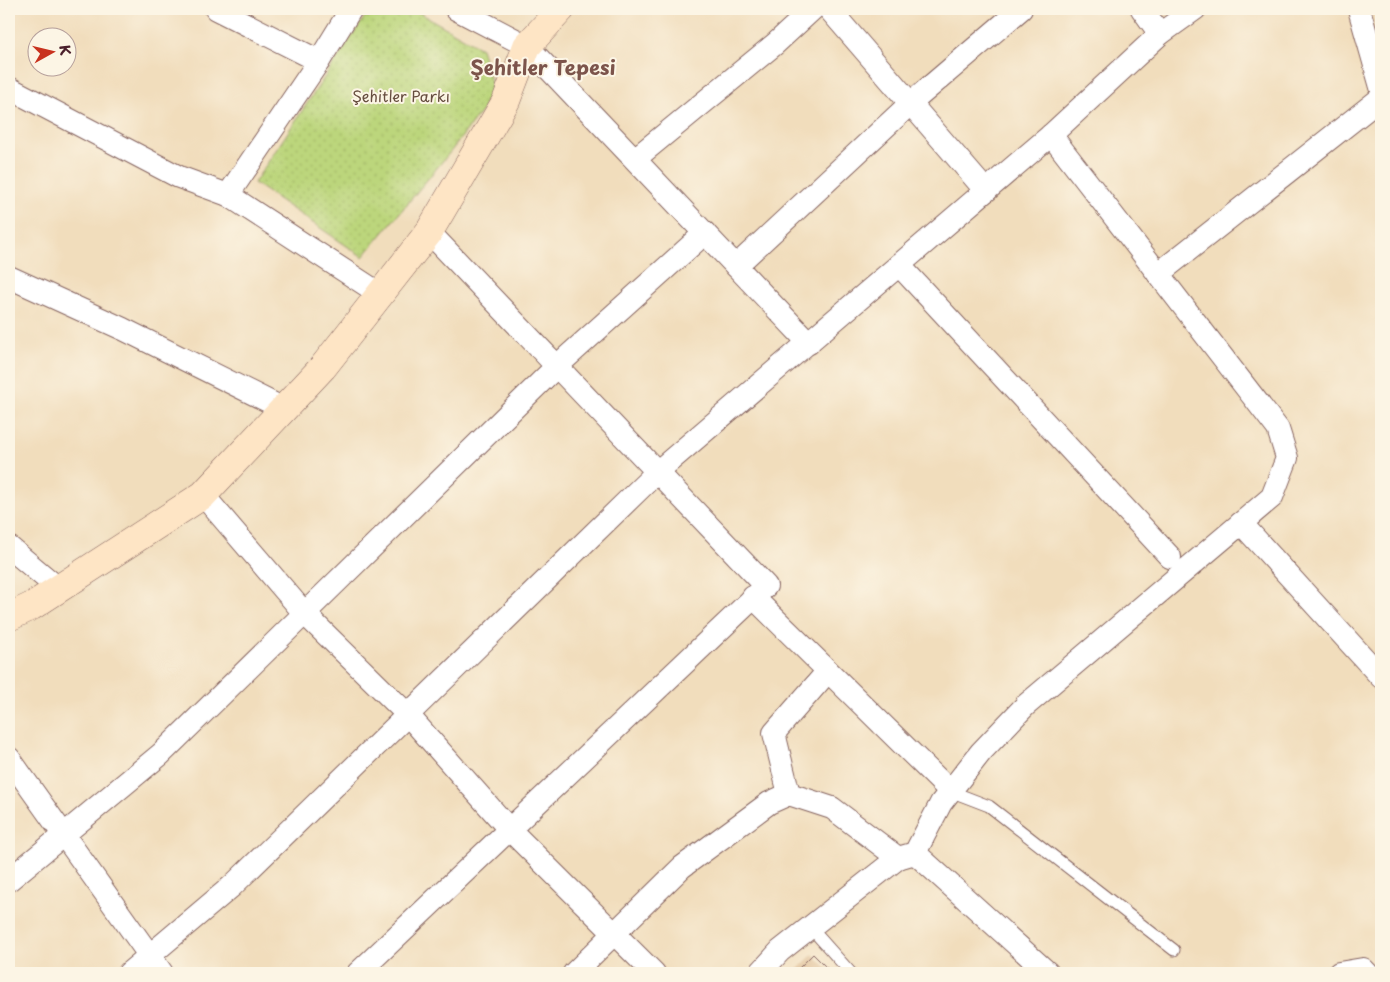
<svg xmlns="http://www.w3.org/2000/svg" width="1390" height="982" font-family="'Playpen Sans',sans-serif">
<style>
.grass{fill:url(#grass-dots);stroke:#837a53}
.building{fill:#dab587}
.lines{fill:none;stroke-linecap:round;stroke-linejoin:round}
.lane-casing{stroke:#84625e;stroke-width:13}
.street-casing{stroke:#84625e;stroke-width:24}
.secondary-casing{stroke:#84625e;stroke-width:29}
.lane{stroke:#fff;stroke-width:11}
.street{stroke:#fff;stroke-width:22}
.secondary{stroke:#fee5c5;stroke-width:28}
.labels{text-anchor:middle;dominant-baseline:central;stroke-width:4;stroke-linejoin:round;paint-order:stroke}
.park-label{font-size:15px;fill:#664d3f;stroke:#fcf5e5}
.district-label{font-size:20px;font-weight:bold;fill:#7c544b;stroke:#fcf5e5}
</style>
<defs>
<pattern id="grass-dots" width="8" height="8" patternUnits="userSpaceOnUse" patternTransform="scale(1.25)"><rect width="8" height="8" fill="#bcd67b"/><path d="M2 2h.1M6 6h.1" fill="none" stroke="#a3b76a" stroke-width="1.8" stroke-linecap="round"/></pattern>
</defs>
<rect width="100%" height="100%" fill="#fcf5e5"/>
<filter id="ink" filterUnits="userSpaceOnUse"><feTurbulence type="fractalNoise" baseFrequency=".02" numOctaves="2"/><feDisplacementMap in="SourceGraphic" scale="10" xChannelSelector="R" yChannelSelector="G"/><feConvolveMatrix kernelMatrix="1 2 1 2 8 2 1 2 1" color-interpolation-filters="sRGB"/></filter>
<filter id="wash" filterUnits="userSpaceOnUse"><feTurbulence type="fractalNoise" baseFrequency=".0096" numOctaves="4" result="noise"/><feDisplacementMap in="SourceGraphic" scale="20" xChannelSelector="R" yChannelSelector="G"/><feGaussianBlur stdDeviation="1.12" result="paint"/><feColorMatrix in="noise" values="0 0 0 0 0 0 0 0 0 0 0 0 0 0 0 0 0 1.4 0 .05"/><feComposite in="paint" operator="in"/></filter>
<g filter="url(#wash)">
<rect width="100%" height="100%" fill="#f1ddbc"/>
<!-- grass -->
<path class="grass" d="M370,9h43l68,39 11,38 -9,23 -32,42 -88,106 -109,-74z"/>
<g id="blocks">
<!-- building -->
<path class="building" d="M813,954l19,19h-38z"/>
</g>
</g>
<g filter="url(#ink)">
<use href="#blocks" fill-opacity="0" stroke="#84625e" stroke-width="1"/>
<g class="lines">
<defs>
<g id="lane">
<path d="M950,791l39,15 185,144"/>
<path d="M810,927l41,46"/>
</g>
<g id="street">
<path d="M216,9l103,52"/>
<path d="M456,9l71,37 282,297"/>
<path d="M829,9l157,182"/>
<path d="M1142,9l18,25"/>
<path d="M1359,9l22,78"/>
<path d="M9,88l170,89 49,18 152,99"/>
<path d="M636,158l139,-114 38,-35"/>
<path d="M228,195l91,-134 32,-52"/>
<path d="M899,265l271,292"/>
<path d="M736,266l176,-164 109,-93"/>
<path d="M1158,274l223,-176"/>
<path d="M9,277l114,52 161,80"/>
<path d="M203,495l102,119 103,101 101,114 145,144"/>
<path d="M1241,523l140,154"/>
<path d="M9,547l50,42"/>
<path d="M753,597l197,194"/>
<path d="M9,758l153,215"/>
<path d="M789,794l-15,-61 54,-62"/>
<path d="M915,853l133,120"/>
<path d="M9,880l152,-126 396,-388 148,-133"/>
<path d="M129,973l103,-87 425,-414 394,-337 109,-101 35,-25"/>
<path d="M358,973l408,-387 -337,-354"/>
<path d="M574,973l108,-106 87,-64 20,-9 43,14 66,50"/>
<path d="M760,973l20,-22 118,-93 17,-5 26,-50 40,-51 45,-47 246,-208 15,-39 -9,-29 -227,-294"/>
<path d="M1339,973l24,-4 4,4"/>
</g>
<path id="secondary" d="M9,617l23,-11 171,-111 120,-128 106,-135 77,-131 21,-55 34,-37"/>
</defs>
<!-- lane casing -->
<use href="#lane" class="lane-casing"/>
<!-- street casing -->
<use href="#street" class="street-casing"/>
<!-- secondary casing -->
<use href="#secondary" class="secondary-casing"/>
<!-- lane -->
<use href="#lane" class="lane"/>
<!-- street -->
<use href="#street" class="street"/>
<!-- secondary -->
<use href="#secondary" class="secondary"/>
</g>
</g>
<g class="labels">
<!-- park labels -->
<g class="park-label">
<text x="401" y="95">Şehitler Parkı</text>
</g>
<!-- district labels -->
<g class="district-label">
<text x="543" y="67">Şehitler Tepesi</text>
</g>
</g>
<!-- margin -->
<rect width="1390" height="982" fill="none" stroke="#fcf5e5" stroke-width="30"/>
<!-- north arrow -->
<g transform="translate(52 52) rotate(82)"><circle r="24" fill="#fcf5e5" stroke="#b59f9b"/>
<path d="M0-4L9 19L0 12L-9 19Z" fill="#c8321e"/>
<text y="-8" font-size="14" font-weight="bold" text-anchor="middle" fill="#4a1f2b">K</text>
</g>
</svg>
